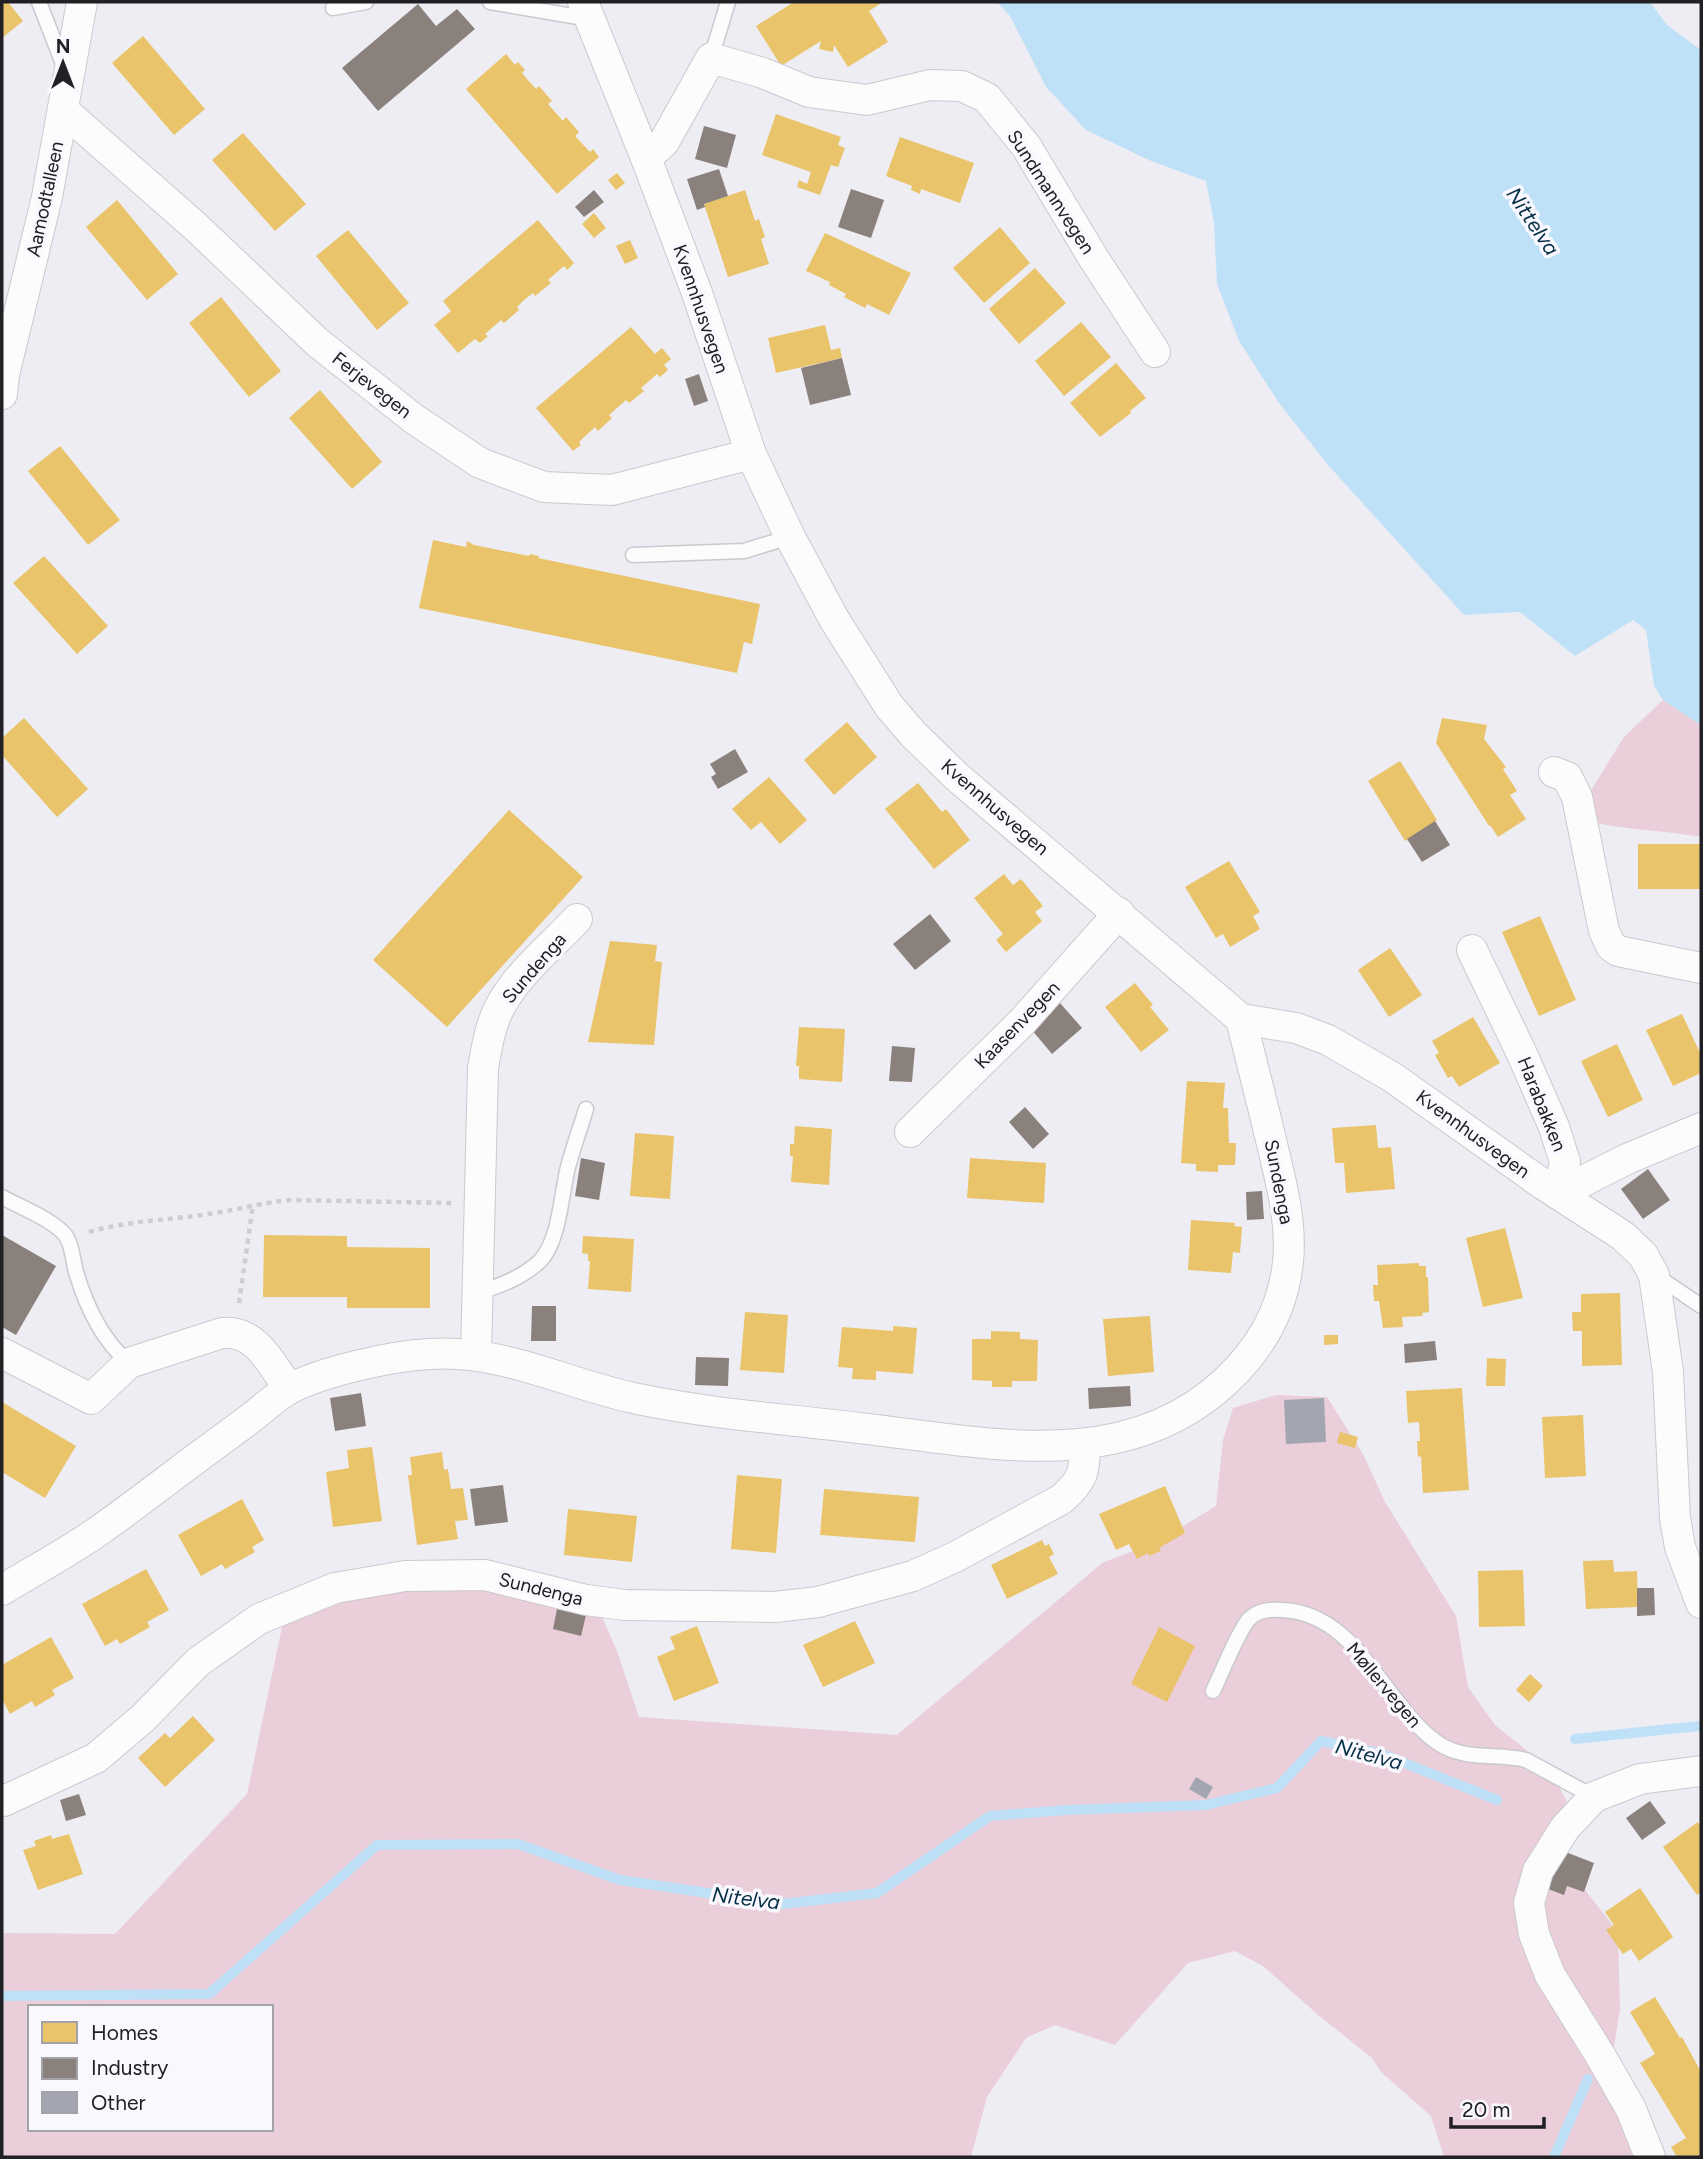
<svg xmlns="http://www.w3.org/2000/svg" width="1703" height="2159" font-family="Figtree,sans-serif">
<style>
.green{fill:#eaceda;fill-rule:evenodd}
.water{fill:#bfe1f8}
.homes{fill:#e9c46a}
.industry{fill:#8a817c}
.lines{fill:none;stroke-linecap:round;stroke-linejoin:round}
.stream{stroke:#bfe1f8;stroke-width:10}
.building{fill:#a3a6b1}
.lane-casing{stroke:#cac9ce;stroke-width:17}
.street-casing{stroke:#cac9ce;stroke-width:32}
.path{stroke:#cecdd0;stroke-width:4.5;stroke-dasharray:5 5;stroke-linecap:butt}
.lane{stroke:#fcfcfd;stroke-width:14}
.street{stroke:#fcfcfd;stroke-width:30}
.labels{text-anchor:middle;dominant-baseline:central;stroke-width:7;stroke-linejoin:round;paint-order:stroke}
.street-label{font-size:19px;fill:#212025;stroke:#f9f8fe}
.water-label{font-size:21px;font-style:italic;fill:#052f44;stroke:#f9f8fe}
</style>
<rect width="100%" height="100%" fill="#eeedf4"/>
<!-- green -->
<g class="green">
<path d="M1663,700l38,25v112c-39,-7 -79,-7 -117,-17l6,-28 34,-55z"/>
<path d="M1276,1395l51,2 36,57 22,48 71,114 12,71 27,38 55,44 17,33 -15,46 66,84 2,77 -10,63 22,60 1,25h-189l-13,-41 -50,-44 -9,-14 -55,-44 -54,-48 -28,-15 -47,12 -73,82 -60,-20 -29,13 -39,59 -16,60h-969v-224l113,1 132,-140 40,-191 122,-34 187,34 21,48 22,66 258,18 205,-172 57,-22 57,-35 7,-66 10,-32zM30,2007h241v122h-241z"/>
</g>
<!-- water -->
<path class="water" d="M997,2h653l17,23 34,25v675l-38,-25 -9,-14 -8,-56 -13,-10 -58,36 -55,-44 -56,3 -136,-150 -49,-62 -40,-62 -22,-57 -3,-61 -8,-42 -55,-20 -65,-31 -40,-43 -36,-71z"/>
<!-- homes -->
<g class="homes">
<path d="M2,2h6l15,19 -21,17z"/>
<path d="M794,2h89l-14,9 19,31 -40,25 -14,-22 -1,7 -14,-3 2,-8 -40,25 -25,-40z"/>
<path d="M143,36l62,73 -31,26 -62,-72z"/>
<path d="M506,54l9,11 3,-3 7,8 -3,3 5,6 9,10 3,-3 13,15 -4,3 15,17 3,-4 13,15 -4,4 15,16 3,-3 6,8 -42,37 -91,-105z"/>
<path d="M776,114l65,23 -3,8 7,3 -7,19 -7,-2 -11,30 -23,-8 2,-7 8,4 4,-12 -49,-17z"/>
<path d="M243,133l63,71 -31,27 -63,-71z"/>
<path d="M900,137l74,26 -14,40 -39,-14 -1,5 -9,-4 1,-4 -26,-10z"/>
<path d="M617,173l8,10 -9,7 -8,-10z"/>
<path d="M745,190l10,31 4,-2 6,18 -4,2 8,25 -41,13 -24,-73z"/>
<path d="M117,200l61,74 -31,26 -61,-73z"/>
<path d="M594,213l12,15 -12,10 -12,-14z"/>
<path d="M538,220l36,43 -7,7 -3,-4 -16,14 3,3 -16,13 -2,-3 -9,7 -7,7 2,3 -15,13 -3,-3 -16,14 3,2 -8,7 -5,-4 -17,14 -24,-28 17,-14 -8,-10z"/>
<path d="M1000,227l30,36 -46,40 -31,-35z"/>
<path d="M348,230l61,73 -32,27 -61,-74z"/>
<path d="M825,233l86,40 -22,42 -22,-11 -2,4 -21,-11 2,-3 -17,-9 1,-3 -24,-11z"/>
<path d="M630,240l8,18 -13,6 -9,-18z"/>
<path d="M1035,268l31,35 -47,41 -30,-35z"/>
<path d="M221,297l60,74 -32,26 -60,-74z"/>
<path d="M1081,322l30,35 -47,39 -29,-35z"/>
<path d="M825,325l6,25 9,-2 2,10 -66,15 -8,-35z"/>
<path d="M631,327l24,27 7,-6 9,11 -7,6 4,5 -8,7 -3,-3 -16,14 3,3 -15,12 -3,-3 -17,15 3,3 -14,13 -3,-4 -16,15 2,3 -8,6 -37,-43z"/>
<path d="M1116,363l30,35 -16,13 1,2 -31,24 -30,-34z"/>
<path d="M320,390l62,72 -30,27 -63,-71z"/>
<path d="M60,446l60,74 -32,25 -60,-74z"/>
<path d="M433,540l33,7 1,-6 7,4 55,11 1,-2 9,2 -1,2 222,46 -8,40 -8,-2 -7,31 -318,-65z"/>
<path d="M44,556l64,70 -31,28 -64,-71z"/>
<path d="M24,718l64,71 -31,28 -55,-62v-17z"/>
<path d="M1442,718l45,7 -3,14 22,28 -3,2 14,22 -7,4 16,24 -28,18 -8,-12 -1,1 -53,-83z"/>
<path d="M847,722l30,35 -43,38 -30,-35z"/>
<path d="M1400,761l37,59 -32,21 -37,-60z"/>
<path d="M769,777l38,43 -27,24 -19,-22 -10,8 -19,-21z"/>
<path d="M918,783l24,29 4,-3 24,31 -36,29 -49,-60z"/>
<path d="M509,810l74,67 -136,150 -74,-67z"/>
<rect x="1638" y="844" width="63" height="45"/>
<path d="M1229,861l31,51 -7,4 7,13 -30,18 -7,-13 -7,4 -31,-51z"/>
<path d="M1004,874l9,11 8,-6 22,27 -8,6 7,9 -36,31 -10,-12 7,-6 -29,-36z"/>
<path d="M1540,916l36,84 -37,16 -37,-84z"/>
<path d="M610,941l47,4 -2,16 7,1 -8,83 -66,-3z"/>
<path d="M1390,948l32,47 -33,22 -31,-47z"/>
<path d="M1135,983l18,22 -3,2 19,23 -28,22 -36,-45z"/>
<path d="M1682,1014l19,41v18l-28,13 -27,-56z"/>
<path d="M1473,1017l27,46 -41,24 -7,-11 -4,2 -13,-23 4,-2 -7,-12z"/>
<path d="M799,1027l46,2 -3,53 -43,-3v-13h-3z"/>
<path d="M1617,1044l26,56 -35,17 -27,-56z"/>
<path d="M1187,1081l38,2 -2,25h5l1,35h7l-1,22h-17v7l-22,-1v-7l-15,-1z"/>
<path d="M1376,1125l2,23 13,-1 4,42 -49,4 -2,-30h-9l-3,-35z"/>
<path d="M795,1126l37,3 -3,56 -38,-3 2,-26h-3v-12h4z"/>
<path d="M635,1133l39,3 -4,63 -40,-3z"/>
<path d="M970,1158l76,5 -2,40 -77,-5z"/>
<path d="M1191,1220l44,3 -1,3 8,1 -2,26 -7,-1 -2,21 -43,-3z"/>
<path d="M1505,1228l18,70 -40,9 -17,-69z"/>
<path d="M264,1235l83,1v11l83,1v60h-83v-11h-84z"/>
<path d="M583,1236l51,3 -3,53 -43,-3 2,-28h-2v-7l-6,-1z"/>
<path d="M1419,1263v3h7v11h2l1,35 -7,1 1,3 -21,1 1,10 -20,1 -4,-27h-5l-1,-16h5l-1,-20z"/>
<path d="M1620,1293l2,72 -40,1v-35h-9l-1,-19h9v-18z"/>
<path d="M745,1312l43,3 -4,58 -44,-3z"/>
<path d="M1150,1316l4,56 -46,4 -5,-57z"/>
<path d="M893,1326l24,2 -4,46 -37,-3v9l-24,-1 1,-11 -15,-1 4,-40 51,4z"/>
<path d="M991,1331l29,1v7l18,1 -1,41h-25v6h-20v-6l-20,-1v-41h19z"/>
<path d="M1324,1335h14v9l-14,1z"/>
<path d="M1487,1358l19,1 -1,27h-19z"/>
<path d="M1462,1388l7,102 -46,3 -2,-37 -3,1 -1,-16h3l-1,-19 -11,1 -2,-32z"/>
<path d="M2,1402l74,44 -31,52 -43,-26z"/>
<path d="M1583,1415l3,61 -41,2 -3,-61z"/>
<path d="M1340,1432l18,5 -3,11 -18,-5z"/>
<path d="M372,1447l10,74 -49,6 -7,-55 23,-4 -2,-18z"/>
<path d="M442,1452l2,18 4,-1 3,20 12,-1 5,32 -13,1 3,18 -41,6 -9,-70h4l-2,-18z"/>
<path d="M737,1475l45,4 -6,74 -45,-4z"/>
<path d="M1165,1486l20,47 -26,15 2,3 -12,5 -1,-3 -11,6 -8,-15 -13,6 -17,-36z"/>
<path d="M824,1489l95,8 -4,45 -95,-7z"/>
<path d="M242,1499l22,41 -12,7 3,5 -30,17 -3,-5 -21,12 -23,-41z"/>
<path d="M568,1509l69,7 -5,46 -68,-7z"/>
<path d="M1042,1540l3,6 4,-2 5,10 -5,3 9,17 -51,25 -16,-34z"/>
<path d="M1613,1560l1,12 23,-1 1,36 -52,2 -3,-48z"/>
<path d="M146,1569l23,41 -22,12 3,5 -30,17 -3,-5 -12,7 -23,-42z"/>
<path d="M1523,1570l2,56 -46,1 -1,-56z"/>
<path d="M855,1621l20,42 -52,24 -20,-42z"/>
<path d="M697,1626l22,57 -45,18 -17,-44 18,-8 -5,-12z"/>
<path d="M1159,1627l36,19 -28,56 -36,-18z"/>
<path d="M51,1637l23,41 -22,12 3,5 -20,12 -3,-6 -22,13 -8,-15v-34z"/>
<path d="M1530,1674l13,12 -14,16 -13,-12z"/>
<path d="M193,1716l22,24 -50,47 -27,-29 27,-25 5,5z"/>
<path d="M1698,1822l3,5v65l-4,3 -34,-48z"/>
<path d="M69,1834l14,40 -45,16 -15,-40 13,-4 -2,-5 17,-6 1,4z"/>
<path d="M1640,1888l33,49 -34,24 -8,-12 -8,5 -17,-24 8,-5 -9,-13z"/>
<path d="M1655,1997l25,41 2,-1 19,35v85h-24l-6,-10 15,-9 -46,-75 15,-9 -25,-42z"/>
</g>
<!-- industry -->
<g class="industry">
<path d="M418,4l18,22 21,-17 18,20 -97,82 -36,-43z"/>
<path d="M704,126l32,9 -9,33 -32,-9z"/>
<path d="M719,169l9,27 -24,8 1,3 -8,3 -10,-31z"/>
<path d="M851,189l33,11 -13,38 -33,-11z"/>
<path d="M594,190l10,12 -20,15 -9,-10z"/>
<path d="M842,358l9,37 -41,10 -9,-37z"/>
<path d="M699,374l9,27 -14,5 -9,-27z"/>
<path d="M735,749l13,23 -30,17 -7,-12 5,-3 -6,-10z"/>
<path d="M1435,821l15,24 -28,17 -15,-23z"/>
<path d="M930,914l21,27 -36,29 -22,-26z"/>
<path d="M1060,1003l22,25 -30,26 -21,-25z"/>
<path d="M892,1046l23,2 -3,34 -23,-1z"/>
<path d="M1025,1107l24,27 -16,15 -24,-27z"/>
<path d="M581,1158l24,5 -6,37 -24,-4z"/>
<path d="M1648,1169l22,31 -27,19 -22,-30z"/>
<path d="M1262,1191l2,28 -17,1 -1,-28z"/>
<path d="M2,1235l54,31 -40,69 -14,-8z"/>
<path d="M532,1306h24v35h-25z"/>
<path d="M1435,1341l2,19 -32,3 -1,-19z"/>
<path d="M696,1357l33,1 -1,28 -33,-1z"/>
<path d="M1130,1386l1,20 -42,3 -1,-21z"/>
<path d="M361,1393l5,33 -31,5 -5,-33z"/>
<path d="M503,1485l5,37 -33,4 -5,-37z"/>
<path d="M1637,1588h17l1,27 -18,1z"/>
<path d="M557,1609l29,6 -5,21 -28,-7z"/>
<path d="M79,1794l7,21 -20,6 -6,-21z"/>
<path d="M1650,1801l16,22 -24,17 -16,-22z"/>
<path d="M1563,1851l31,12 -10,29 -17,-6 -3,9 -16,-6z"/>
</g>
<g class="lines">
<!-- stream -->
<g class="stream">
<path d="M1575,1739l124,-13"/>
<path d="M2,1996l207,-2 168,-149 141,-1 102,36 162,24 95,-11 113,-77 76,-6 140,-5 71,-17 44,-47 61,13 115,46"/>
<path d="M1554,2157l34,-78"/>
</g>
</g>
<!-- building -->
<g class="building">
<path d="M1324,1398l2,44 -40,2 -2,-44z"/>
<path d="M1196,1777l17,10 -7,12 -17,-10z"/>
</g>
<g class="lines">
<defs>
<g id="lane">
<path d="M39,2l26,67"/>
<path d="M490,2l100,17"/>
<path d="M333,8l33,-6"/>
<path d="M711,58l17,-56"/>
<path d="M633,555l111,-4 46,-14"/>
<path d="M2,1197c18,10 52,23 64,39 6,8 7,25 10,36 10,34 26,68 53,91"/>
<path d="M1655,1275l46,31"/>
<path d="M477,1293c22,-7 45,-15 63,-32 20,-21 21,-67 28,-94 5,-19 12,-38 18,-58"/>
<path d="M1213,1691c8,-16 25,-60 36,-72 9,-9 22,-10 34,-9 76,4 101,96 155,133 26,18 59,10 88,17l68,37"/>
</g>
<g id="street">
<path d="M583,2l63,156 51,135 54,161 39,83 44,82 55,87 24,28 43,42 285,243 55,9 32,12 64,37 152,108 79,51 20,19 11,20 14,97 7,146 5,29 21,56"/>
<path d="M63,110l133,117 121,115 97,77 66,44 64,24 68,3 139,-36"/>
<path d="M646,158l18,-16 47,-84 52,15 46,19 58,8 63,-15 32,1 25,12 39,48 68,113 61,93"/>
<path d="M2,394l2,-19 43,-178 35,-195"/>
<path d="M1554,772l13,5 10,20 27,134 7,15 7,5 83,17"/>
<path d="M1472,950l50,104 32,73 11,35 -7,32"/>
<path d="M910,1132l112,-110 97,-109"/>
<path d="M1558,1194l69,-35 74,-31"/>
<path d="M2,1353l89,46 38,-36 93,-30c35,-3 49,31 67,56"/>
<path d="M476,1355l7,-287c4,-21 7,-44 18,-63 18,-33 51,-59 76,-86"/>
<path d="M2,1590c31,-19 65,-37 95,-58 30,-21 60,-44 89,-66 23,-17 46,-34 69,-51 11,-9 22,-19 34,-26 35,-18 102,-33 141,-35 73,-5 139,31 208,45 73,15 148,20 221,29 125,14 266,49 368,-48 34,-32 56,-71 61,-118 4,-41 -7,-79 -16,-118 -10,-42 -21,-84 -31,-125"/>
<path d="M2,1799l2,2 92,-43 47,-40 55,-56 61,-43 76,-31 70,-12 80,-1 101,25 39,5 150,2 43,-5 95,-26 42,-19 107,-58c21,-19 23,-27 23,-55"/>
<path d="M1650,2157l-19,-48 -31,-54 -50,-80 -16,-41 -5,-31 9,-32 27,-43 29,-31 46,-18 61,-8"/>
</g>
</defs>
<!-- lane casing -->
<use href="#lane" class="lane-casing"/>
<!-- street casing -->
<use href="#street" class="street-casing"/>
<!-- path -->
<g class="path">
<path d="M89,1232c41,-12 84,-12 126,-19 26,-4 50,-11 76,-13l161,3"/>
<path d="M239,1303l14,-98"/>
</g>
<!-- lane -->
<use href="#lane" class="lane"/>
<!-- street -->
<use href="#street" class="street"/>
</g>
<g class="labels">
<!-- street labels -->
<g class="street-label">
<text transform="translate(1051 192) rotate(57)">Sundmannvegen</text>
<text transform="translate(45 199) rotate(-78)">Aamodtalleen</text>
<text transform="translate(701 309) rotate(71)">Kvennhusvegen</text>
<text transform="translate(372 385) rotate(38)">Ferjevegen</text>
<text transform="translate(995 807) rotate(41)">Kvennhusvegen</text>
<text transform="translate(534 968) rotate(-49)">Sundenga</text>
<text transform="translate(1017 1025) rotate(-46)">Kaasenvegen</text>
<text transform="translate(1542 1104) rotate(68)">Harabakken</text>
<text transform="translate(1473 1134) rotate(36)">Kvennhusvegen</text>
<text transform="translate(1279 1182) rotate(79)">Sundenga</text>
<text transform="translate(541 1589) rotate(14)">Sundenga</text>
<text transform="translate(1384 1685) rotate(50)">Møllervegen</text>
</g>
<!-- water labels -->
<g class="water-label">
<text transform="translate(1533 221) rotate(56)">Nittelva</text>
<text transform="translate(1369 1754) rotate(15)">Nitelva</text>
<text transform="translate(746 1898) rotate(7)">Nitelva</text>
</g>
</g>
<!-- border -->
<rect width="1703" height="2159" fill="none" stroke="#212025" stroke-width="7"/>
<!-- legend -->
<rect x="28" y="2005" width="245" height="126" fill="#f9f8fe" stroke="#a3a2a7" stroke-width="2"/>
<rect x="42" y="2022" width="35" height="21" fill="#e9c46a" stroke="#a3a2a7" stroke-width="2"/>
<text x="91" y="2040" font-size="21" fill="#212025">Homes</text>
<rect x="42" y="2058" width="35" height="21" fill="#8a817c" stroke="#a3a2a7" stroke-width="2"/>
<text x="91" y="2075" font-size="21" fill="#212025">Industry</text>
<rect x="42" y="2092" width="35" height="21" fill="#a3a6b1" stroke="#a3a2a7" stroke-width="2"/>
<text x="91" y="2110" font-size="21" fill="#212025">Other</text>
<!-- north arrow -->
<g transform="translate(63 63)" stroke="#f9f8fe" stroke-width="5" paint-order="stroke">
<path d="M0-5L12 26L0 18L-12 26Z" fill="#212025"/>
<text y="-10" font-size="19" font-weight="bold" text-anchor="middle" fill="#212025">N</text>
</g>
<!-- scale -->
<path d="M1451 2117v10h93v-10" fill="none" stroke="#212025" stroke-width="3.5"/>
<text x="1462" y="2117" font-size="21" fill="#212025" stroke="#f9f8fe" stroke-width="5" paint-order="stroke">20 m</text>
</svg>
